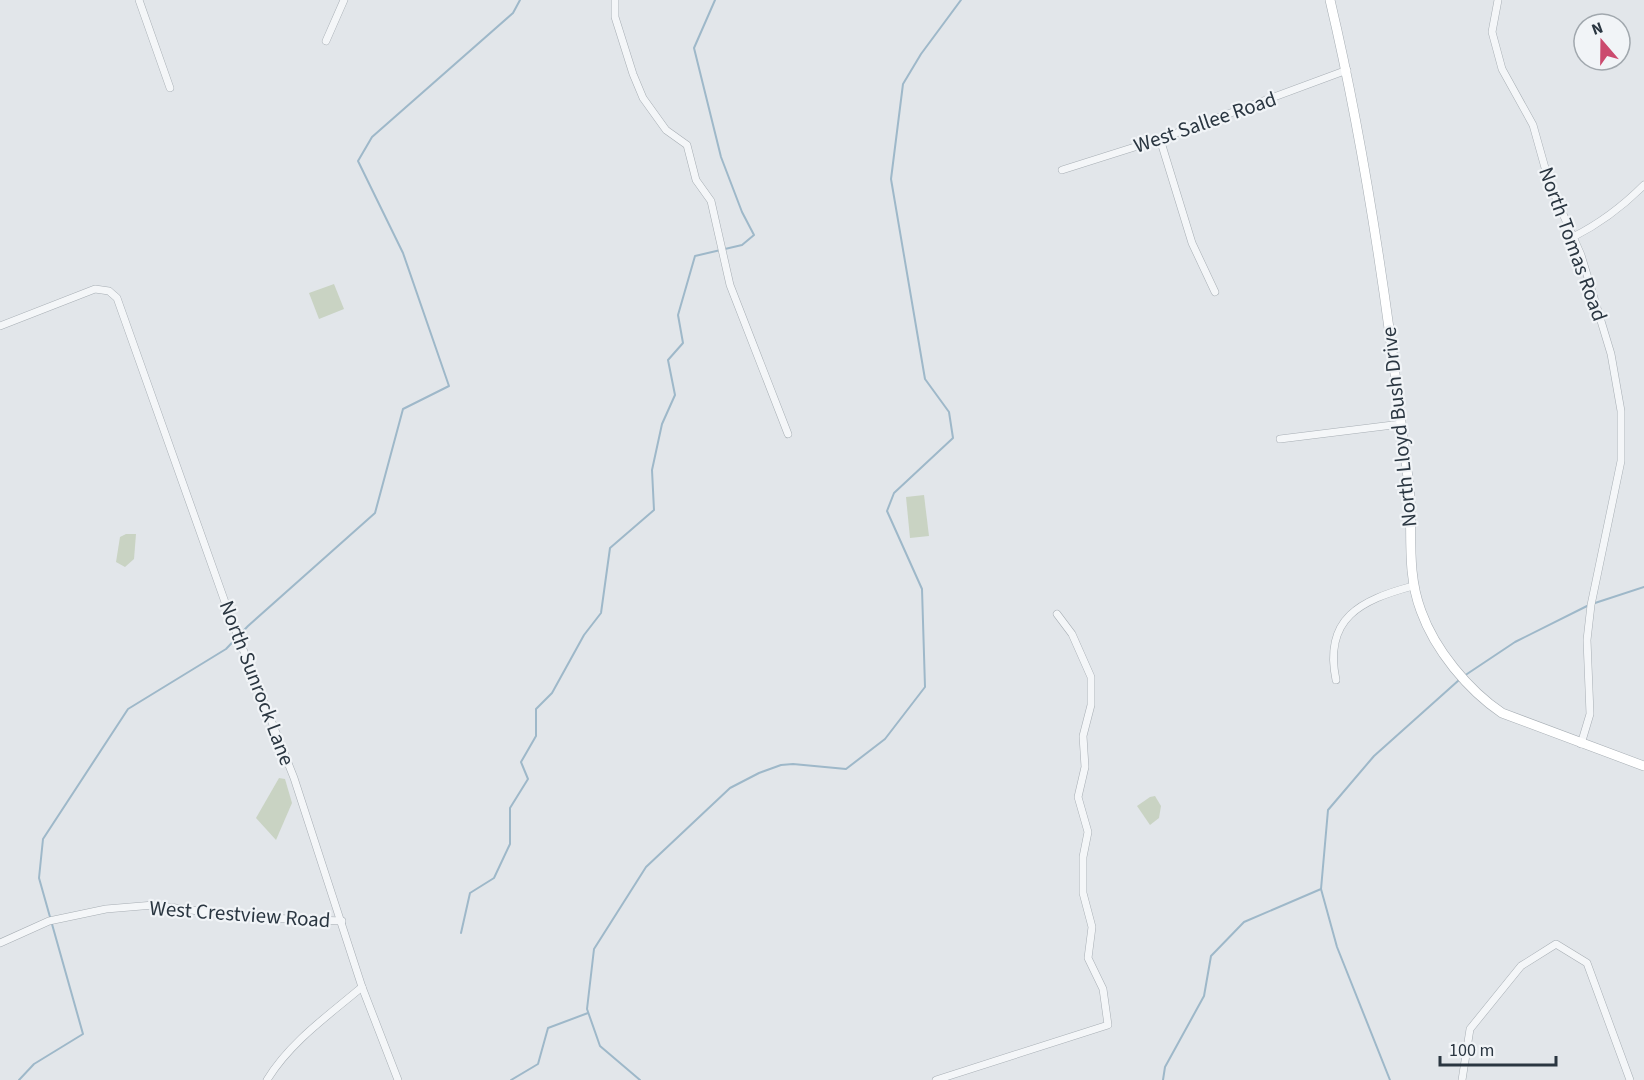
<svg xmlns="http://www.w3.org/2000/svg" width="1644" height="1080" font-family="'Source Sans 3',sans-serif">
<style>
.green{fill:#c9d3c3}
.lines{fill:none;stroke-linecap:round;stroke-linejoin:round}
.stream{stroke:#9eb8c9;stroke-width:2}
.street-casing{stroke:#a7aeb4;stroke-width:8}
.secondary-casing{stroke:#a7aeb4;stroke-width:10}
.street{stroke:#f4f6f8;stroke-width:7}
.secondary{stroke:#fff;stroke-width:9}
.labels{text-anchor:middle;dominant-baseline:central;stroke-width:4.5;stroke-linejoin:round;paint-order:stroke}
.street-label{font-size:21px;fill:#2a3641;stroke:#f1f4f7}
</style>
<rect width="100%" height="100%" fill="#e2e6ea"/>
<!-- green -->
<g class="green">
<path d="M334,284l10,25 -25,10 -10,-26z"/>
<path d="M924,495l5,41 -19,2 -4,-41z"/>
<path d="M126,534h10l-2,25 -9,8 -9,-5 4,-25z"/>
<path d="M279,778l6,1 7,24 -16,37 -20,-22z"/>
<path d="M1155,796l6,10 -2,12 -9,7 -13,-19 13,-9z"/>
</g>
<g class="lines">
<!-- stream -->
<g class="stream">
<path d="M1595,603l49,-16"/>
<path d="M1464,676l51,-34 74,-37"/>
<path d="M461,933l9,-40 24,-15 16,-34v-36l18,-29 -7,-17 15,-26v-27l16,-16 32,-58 17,-22 9,-65 44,-38 -2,-40 10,-46 13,-29 -7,-35 15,-17 -5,-28 17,-59 47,-11 12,-10 -12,-23 -21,-55 -27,-109 21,-48"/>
<path d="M19,1080l15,-16 49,-30 -44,-156 4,-39 85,-130 98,-60 22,-23 127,-113 28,-104 46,-23 -46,-133 -45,-92 14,-24 141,-124 7,-13"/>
<path d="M511,1080l27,-16 10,-36 40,-15"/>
<path d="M640,1080l-40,-34 -13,-37 7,-60 52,-82 84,-79 29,-15 22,-8 12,-1 53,5 39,-30 40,-52 -3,-98 -35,-78 7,-18 59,-55 -4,-26 -24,-33 -34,-200 12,-95 18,-30 40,-54"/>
<path d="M1163,1080l2,-13 39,-71 7,-40 33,-34 77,-33"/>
<path d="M1390,1080l-53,-133 -16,-58 7,-79 46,-54 85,-76"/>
</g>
<defs>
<g id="street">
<path d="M139,0l31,88"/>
<path d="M615,0v17l18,57 10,24 23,32 21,15 9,35 15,21 19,84 58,149"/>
<path d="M1498,0l-6,32 10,37 31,56 16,57 32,73 30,99 10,57v50l-30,144 -4,35 3,74 -9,30"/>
<path d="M326,41l18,-41"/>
<path d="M1160,139l32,104 23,49"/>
<path d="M1062,170l98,-31 187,-69"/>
<path d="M1573,237c28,-14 49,-30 71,-52"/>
<path d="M0,326l95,-37 14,2 8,7 114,321 63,159 68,209 36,93"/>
<path d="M1280,439l121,-15"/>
<path d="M1336,680c-13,-62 25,-80 77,-94"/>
<path d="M0,943l49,-22 57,-12 48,-4 89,12 99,4"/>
<path d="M267,1080c23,-38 62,-65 95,-93"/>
<path d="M936,1080l172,-55 -5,-36 -15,-31 4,-31 -9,-34v-36l5,-25 -10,-35 7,-30 -2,-31 8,-31v-28l-19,-43 -15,-20"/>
<path d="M1462,1080l8,-51 51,-63 35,-22 31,19 43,117"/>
</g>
<path id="secondary" d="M1330,0c33,139 54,280 71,422 3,25 7,51 9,76 2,39 -3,76 11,113 14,39 47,79 81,102l142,53"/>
</defs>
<!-- street casing -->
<use href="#street" class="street-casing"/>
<!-- secondary casing -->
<use href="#secondary" class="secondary-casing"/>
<!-- street -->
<use href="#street" class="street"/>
<!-- secondary -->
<use href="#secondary" class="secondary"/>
</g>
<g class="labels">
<!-- street labels -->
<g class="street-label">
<text transform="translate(1205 122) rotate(-19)">West Sallee Road</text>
<text transform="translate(1573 244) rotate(70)">North Tomas Road</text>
<text transform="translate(1399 427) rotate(-96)">North Lloyd Bush Drive</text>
<text transform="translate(257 683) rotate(69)">North Sunrock Lane</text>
<text transform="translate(240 914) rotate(4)">West Crestview Road</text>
</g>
</g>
<!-- north arrow -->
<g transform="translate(1602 42) rotate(340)"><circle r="28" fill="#f1f4f7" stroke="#a1a8ae" stroke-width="1.5"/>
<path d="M0-4.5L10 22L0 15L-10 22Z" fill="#cb4a6e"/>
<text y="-9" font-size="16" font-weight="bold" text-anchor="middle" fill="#2a3641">N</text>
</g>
<!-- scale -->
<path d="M1440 1056v9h116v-9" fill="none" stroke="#2a3641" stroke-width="3"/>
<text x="1449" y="1056" font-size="18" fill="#2a3641" stroke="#f1f4f7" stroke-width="4.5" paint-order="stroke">100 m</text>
</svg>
